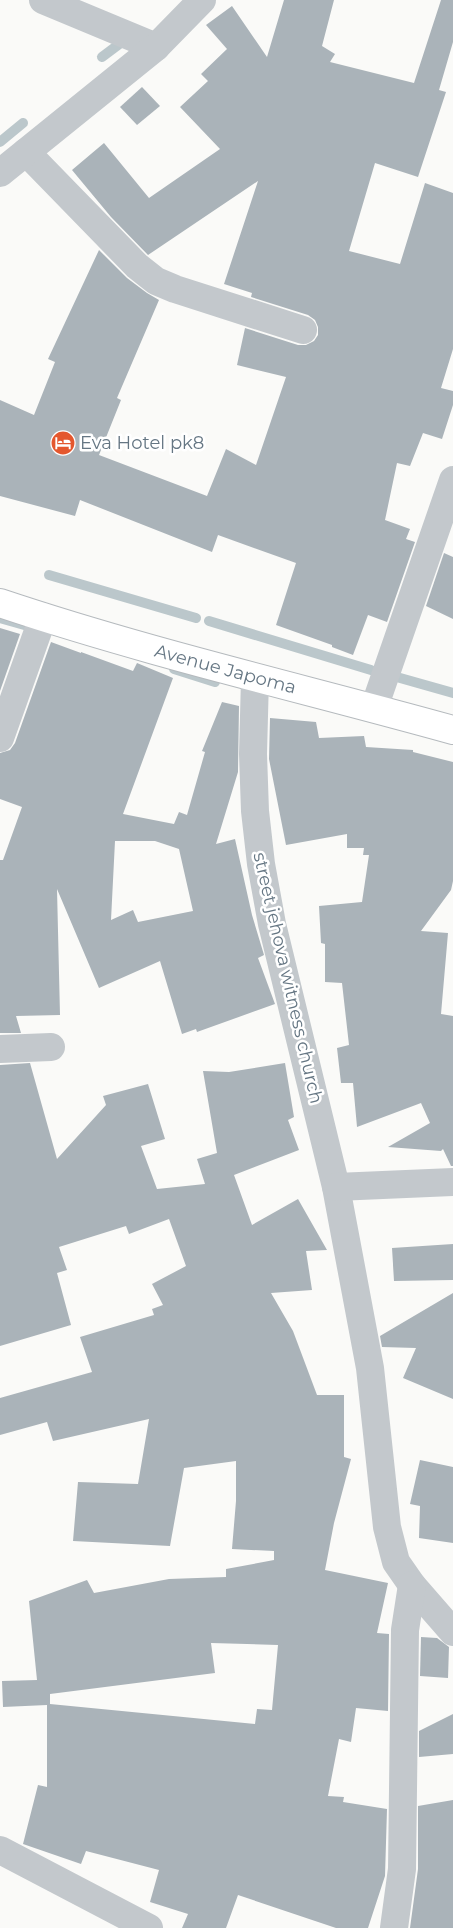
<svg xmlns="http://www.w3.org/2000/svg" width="453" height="1928" font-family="Montserrat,sans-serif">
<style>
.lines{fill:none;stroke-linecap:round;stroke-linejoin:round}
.stream{stroke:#bbc7cb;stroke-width:10}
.building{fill:#aab3b9;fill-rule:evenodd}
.major-casing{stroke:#b5babe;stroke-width:30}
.minor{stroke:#c3c8cc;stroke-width:28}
.major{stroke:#fff;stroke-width:28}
.labels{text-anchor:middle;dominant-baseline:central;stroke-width:5;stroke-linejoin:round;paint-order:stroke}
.poi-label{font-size:18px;fill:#657683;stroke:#fff;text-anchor:start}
.street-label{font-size:18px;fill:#657683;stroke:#fff}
</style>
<rect width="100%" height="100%" fill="#fafaf8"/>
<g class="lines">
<!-- stream -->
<g class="stream">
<path d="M102,57l24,-18"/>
<path d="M0,142l23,-19"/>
<path d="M49,575l147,43"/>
<path d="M0,618l35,10"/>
<path d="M209,621l162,49"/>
<path d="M174,669l41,13"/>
<path d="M386,674l67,19"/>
</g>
</g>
<!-- building -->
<g class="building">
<path d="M284,0h50l-12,46 13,8 -5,8 84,21 27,-83h12v42l-14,48 7,2 -28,85 -43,-14 -26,88 51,13 25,-81 28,10v156l-12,39 12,3v14l-11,34 -19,-6 -13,33 -13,-3 -12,57 25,9 -4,10 9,3 -28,80 -19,-7 -15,40 -21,-8v-2l-56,-20 20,-62 -78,-28 -6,17 -132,-52 -5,16 -75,-20v-96l34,15 21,-53 -7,-3 51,-109 28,28 20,15 12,7 -42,98 4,2 -22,55 108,41 19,-47 30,16 30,-88 -49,-12 8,-37 53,17h8l8,-4 4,-6v-8l-3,-7 -7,-5 -57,-18 1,-4 -28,-9 34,-103 -110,74 -37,-38 -39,-47 32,-27 45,55 71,-49 -40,-42 28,-26 -7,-7 26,-25 -21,-24 26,-19 35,51z"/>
<path d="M142,87l18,19 -23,19 -17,-18z"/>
<path d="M444,553l9,4v62l-27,-13z"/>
<path d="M0,628l20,6 -20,57z"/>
<path d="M51,642l30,11v-1l52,19 4,-8 36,15 -50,136 51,10 5,-12 8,3 18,-63 -3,-1 20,-49 17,4 -1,66 -22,72 19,-5 17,76 12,40 -6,3 17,46 -78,28 -1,-3 -14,5 -22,-73 -61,27 -42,-99 3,126 -44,1 5,17h-21v-173h3l19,-53 -22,-8v-46l10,-3 5,-7zM115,841h40l24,8 14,62 -55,11 -5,-12 -22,10z"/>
<path d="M270,718l46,4 3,16 45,-2 2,11 47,3v2l40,10v119l-2,9 -30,41 27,2 -7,81 12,2v150h-2l-8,-17 -2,2 -53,-4 42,-24 -9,-20 -64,24 -4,-44h-12l-4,-35 12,-3 -7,-62 -17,-1v-38l-4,-1 -2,-37 43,-4 7,-47h-6l1,-7h-17v-14l-61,11 -17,-86z"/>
<path d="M30,1063l27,96 49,-54 -3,-9 45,-12 17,55 -24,7 16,43 48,-5 -8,-25 20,-6 -14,-82 26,1 56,-9 9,54 -6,3 11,30 -65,25 18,50 46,-26 29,51 -21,1 6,39 -41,3 22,38 24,64h27v62l7,2 -17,64 -9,47 63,13 -11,50 12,1 -1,77 -32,-3 -5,34 -12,-3 -11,57 16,1 -1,5 44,7 -2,67 -17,52h-32l-98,-33 -12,33h-44l6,-14 -38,-12 9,-32 -73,-19 -5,13 -58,-20 15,-59 9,2v-82l-44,2 -1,-26 35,-1 -8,-79 58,-21 7,13 75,-14 57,-2v-8l48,-9v-9l-42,-2 4,-48v-40l-52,7 -14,78 -97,-5 5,-59 60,2 11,-65 -96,22 -6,-19 -47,13v-37l92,-26 -12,-35 74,-22 -2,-6 11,-4 -11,-21 34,-18 -17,-47 -40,15 -3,-8 -67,21 8,23 -10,3 14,52 -71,21v-281zM211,1643l67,2 -6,65 -15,-1 -2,15 -205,-20v-10l165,-21z"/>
<path d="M453,1244v36l-59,1 -2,-33z"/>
<path d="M453,1293v106l-50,-21 13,-30 -34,-1 -2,-11z"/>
<path d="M420,1460l33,7v76l-34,-5 1,-32 -10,-2z"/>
<path d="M421,1637l16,1 12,9 -1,31 -28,-2z"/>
<path d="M453,1714v40l-34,3v-26z"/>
<path d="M453,1800v128h-43l8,-59v-63z"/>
</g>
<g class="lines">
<defs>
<g id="major">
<path id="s1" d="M0,603c149,50 302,85 453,127"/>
</g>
</defs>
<!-- major casing -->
<use href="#major" class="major-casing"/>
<!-- minor -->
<g class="minor">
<path d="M43,0l113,47"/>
<path d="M26,152l111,114 19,15 19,8 128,41"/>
<path d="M0,173l156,-126 46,-47"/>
<path d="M255,678l-2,76 2,57 6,53 11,60 64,263 34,181 17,159 9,35 16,23 41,47"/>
<path d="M374,708l79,-228"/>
<path d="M0,738l43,-121"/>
<path d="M0,1049l51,-2"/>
<path d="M336,1187l117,-5"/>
<path d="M0,1850l149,78"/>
<path d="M394,1928l8,-59 3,-239 7,-45"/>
</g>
<!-- major -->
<use href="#major" class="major"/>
</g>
<!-- icons -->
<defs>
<symbol id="hotel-disc" viewBox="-11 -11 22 22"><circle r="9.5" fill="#e4572e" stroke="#fff"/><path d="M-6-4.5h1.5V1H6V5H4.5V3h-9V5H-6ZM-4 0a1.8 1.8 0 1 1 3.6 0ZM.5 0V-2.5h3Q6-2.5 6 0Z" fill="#fff"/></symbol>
</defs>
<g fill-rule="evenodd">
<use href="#hotel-disc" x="49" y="429" width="28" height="28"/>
</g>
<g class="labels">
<!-- poi labels -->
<g class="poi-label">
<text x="80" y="443">Eva Hotel pk8</text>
</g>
<!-- street labels -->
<g class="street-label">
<text stroke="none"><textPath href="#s1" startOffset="235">Avenue Japoma</textPath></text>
<text transform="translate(288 978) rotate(77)">street jehova witness church</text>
</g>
</g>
</svg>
